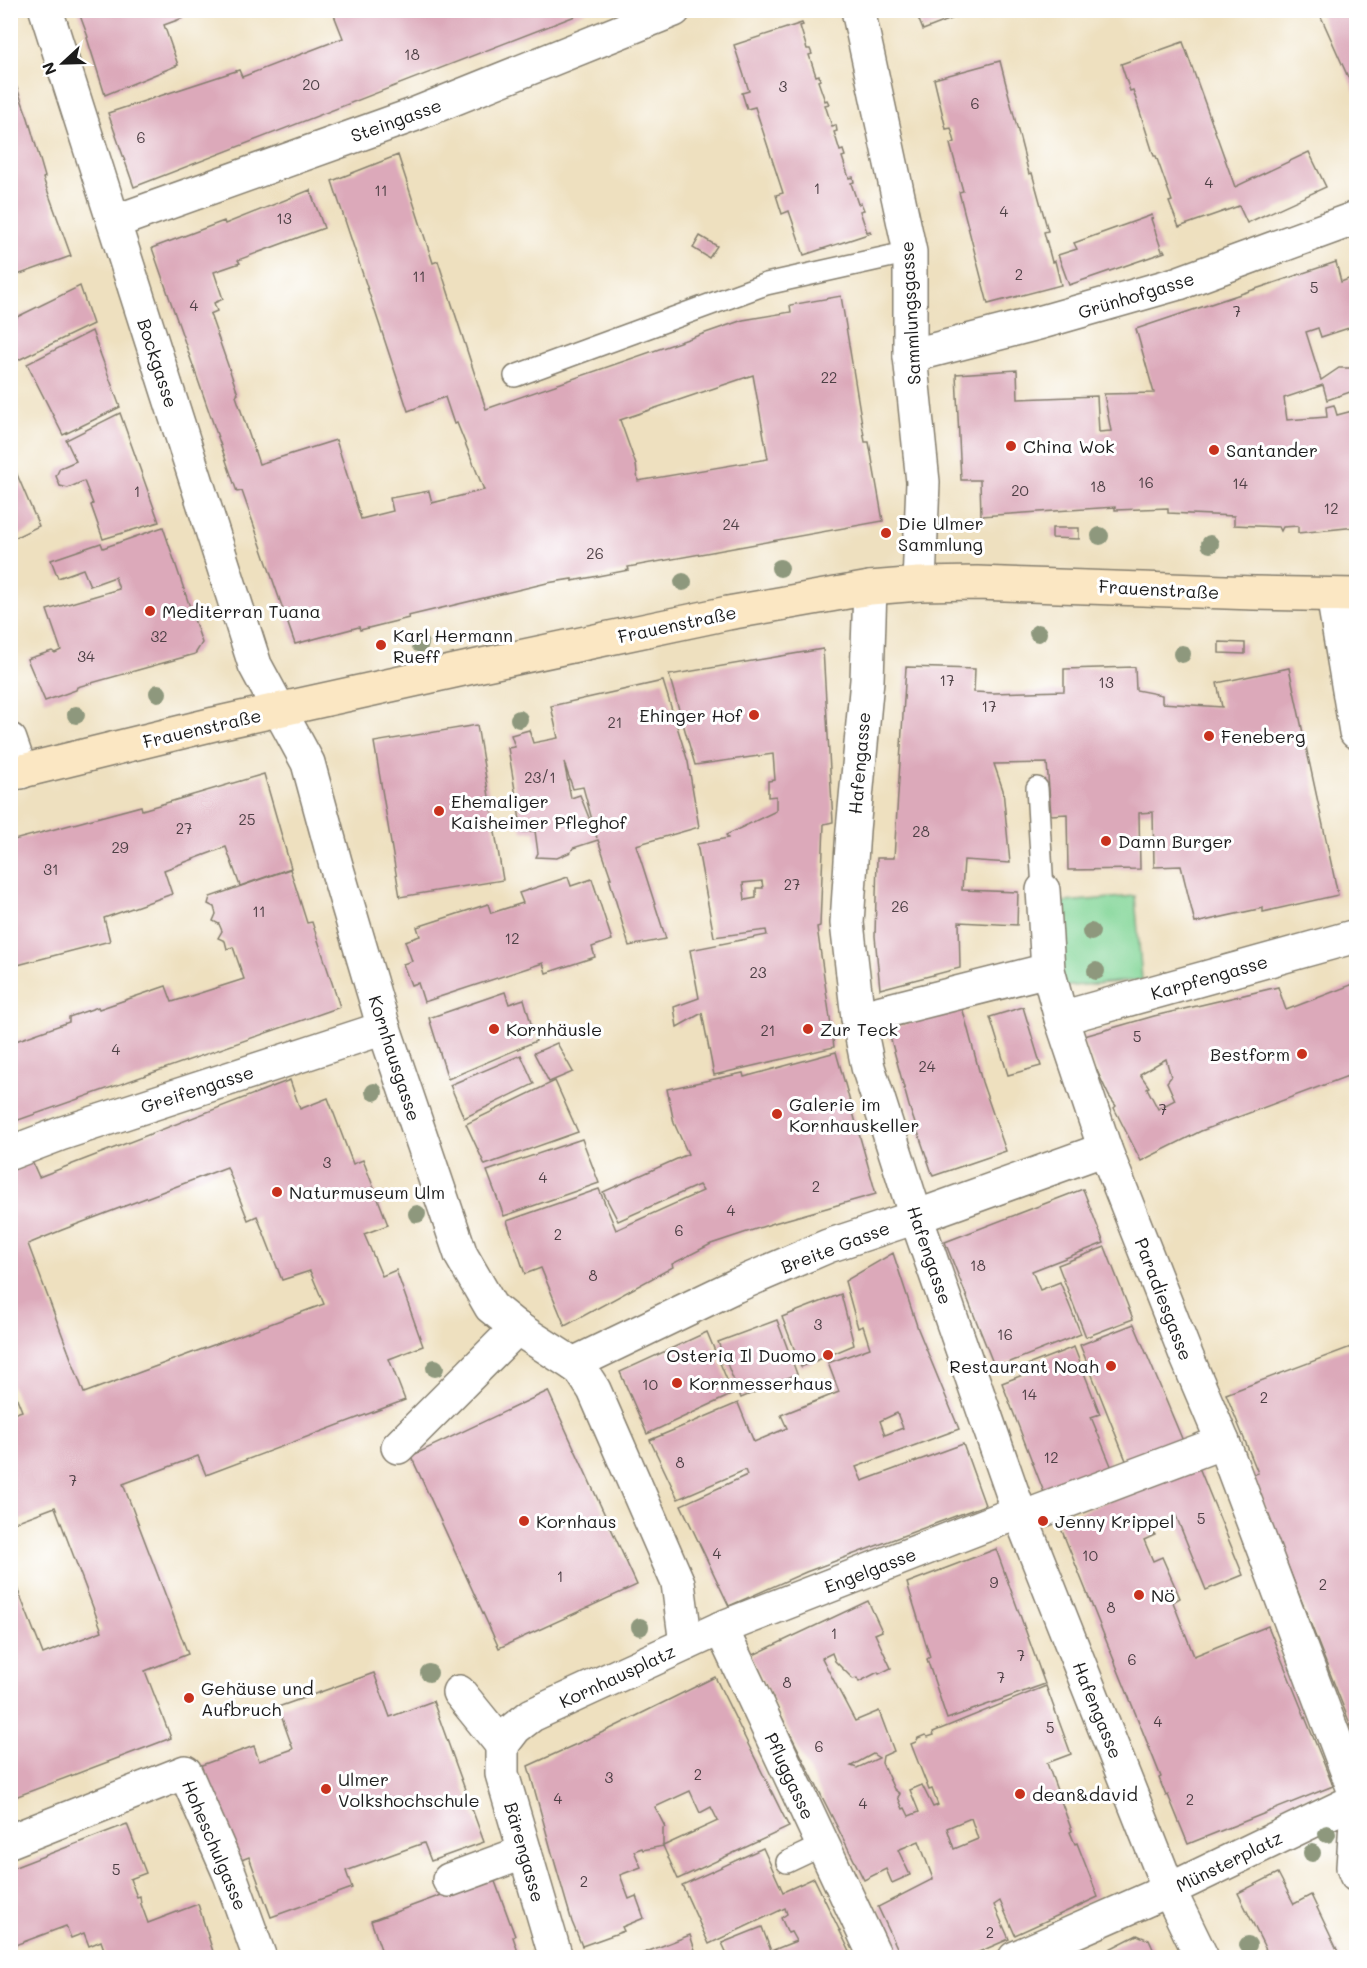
<svg xmlns="http://www.w3.org/2000/svg" width="1367" height="1968" font-family="Mali,sans-serif">
<style>
.green{fill:#83d698;stroke:#50795a;stroke-width:1.5}
.building{fill:#dca9ba;fill-rule:evenodd}
.lines{fill:none;stroke-linecap:round;stroke-linejoin:round}
.lane-casing{stroke:#857e6e;stroke-width:24}
.street-casing{stroke:#857e6e;stroke-width:36}
.secondary-casing{stroke:#857e6e;stroke-width:36}
.lane{stroke:#fff;stroke-width:21}
.street{stroke:#fff;stroke-width:33}
.secondary{stroke:#fbe7c3;stroke-width:33}
.tree{fill:#8e987d}
.poi-dot{fill:#c8321e;stroke:#fff;stroke-width:2}
.labels{text-anchor:middle;dominant-baseline:central;stroke-width:6;stroke-linejoin:round;paint-order:stroke}
.number-label{font-size:15px;fill:#4c3f44}
.street-label{font-size:18px;fill:#1c1c1c;stroke:#fff}
.poi-label{font-size:18px;fill:#1c1c1c;stroke:#fff;text-anchor:start}
</style>
<rect width="100%" height="100%" fill="#fff"/>
<filter id="ink" filterUnits="userSpaceOnUse"><feTurbulence type="fractalNoise" baseFrequency=".0167" numOctaves="2"/><feDisplacementMap in="SourceGraphic" scale="12" xChannelSelector="R" yChannelSelector="G"/><feConvolveMatrix kernelMatrix="1 2 1 2 8 2 1 2 1" color-interpolation-filters="sRGB"/></filter>
<filter id="wash" filterUnits="userSpaceOnUse"><feTurbulence type="fractalNoise" baseFrequency=".008" numOctaves="4" result="noise"/><feDisplacementMap in="SourceGraphic" scale="24" xChannelSelector="R" yChannelSelector="G"/><feGaussianBlur stdDeviation="1.35" result="paint"/><feColorMatrix in="noise" values="0 0 0 0 0 0 0 0 0 0 0 0 0 0 0 0 0 1.4 0 .05"/><feComposite in="paint" operator="in"/></filter>
<g filter="url(#wash)">
<rect width="100%" height="100%" fill="#eee0bf"/>
<!-- green -->
<path class="green" d="M1135,896l7,84 -81,7 -8,-84z"/>
<g id="blocks">
<!-- building -->
<g class="building">
<path d="M78,10h102l3,8 -19,7 14,40 -73,30 -18,-57 1,-1z"/>
<path d="M332,10l256,1 -454,176 -26,-74 131,-43 3,7 101,-39z"/>
<path d="M915,10h57v1l-49,19z"/>
<path d="M1318,10h38v85z"/>
<path d="M802,23l1,2 -3,1 7,23h3l2,5 -3,1 7,21 3,-1 1,5 -2,1 7,20 2,-1 2,4 -4,1 7,21 4,-1 1,6 -3,1 6,19 3,-1 2,6 -3,1 7,21 4,-1 1,5 -3,1 7,21 3,-1 3,7 -4,1 7,21 3,-1 1,2 -67,22 -15,-44 -7,3 -6,-19 7,-2 -28,-86 -8,2 -5,-16 7,-2 -15,-46z"/>
<path d="M1183,42l52,145 74,-35 17,35 -79,36 -8,-17 -60,21 -10,-25 3,-1 -16,-45h-2l-21,-66 -3,1 -9,-27z"/>
<path d="M1000,61l29,113 3,-1 16,58 -4,1 8,30 3,-1 6,24 -73,19 -29,-112 4,-1 -13,-47 5,-2 -4,-14 -5,1 -12,-50z"/>
<path d="M10,69l18,49 17,59 -2,1 28,78 -59,21z"/>
<path d="M398,155l35,108 5,-2 48,148 257,-89 48,-8 -1,-7 51,-9 24,146h4l14,79 -255,46 1,3 -57,11v-2l-25,4 -139,33 1,2 -49,12 -1,-3 -64,17 -53,-153 -5,1 -85,-244 72,-27 1,3 85,-34 14,38 -86,32 2,3 -26,9 9,27 -9,4 3,8 -7,3 28,80 -2,2 23,68 77,-24 25,79 32,-8 -3,-13 39,-7 3,12 52,-13 -27,-67 -3,1 -9,-27 -37,14 -76,-230zM753,375l15,84 -130,22 -2,-16 -16,-45z"/>
<path d="M1152,215l1,3 -2,1 11,32 2,-1 1,2 -96,33 -11,-30 19,-6 -3,-6z"/>
<path d="M700,236l17,10 -8,12 -16,-10z"/>
<path d="M1336,262l5,20 15,-6v65l-4,-14 -31,10 -3,-9 -12,4 15,48 18,-12h17v22l-29,10 -4,-15 -39,13 3,22 40,-3 -1,-10 8,-2 3,10 19,-5v117l-58,6v-7l-15,1 -2,4 -2,-4 -45,-2v-9l-66,-3v-5l-53,2v-3l-134,9 -1,-36h-19l-5,-106 61,-4 1,29 79,-3 2,36 12,-1 -7,-37 50,-1 -18,-64z"/>
<path d="M80,286l13,38 -83,40v-50l3,5z"/>
<path d="M92,331l28,76 -57,28 -36,-71z"/>
<path d="M120,413l39,109 -56,17 -12,-34 2,-1 -9,-23 -16,7 -8,-2 -4,-10 4,-8 16,-7 -10,-21z"/>
<path d="M10,458l29,68 -29,14z"/>
<path d="M163,527l39,116 -7,11 -118,33 -1,3 -31,11 -18,-42 25,-8 3,2 6,-3 -14,-40 72,-21 -4,-12 -25,9 -7,-17 -25,9 -7,-18 50,-17 2,5z"/>
<path d="M1052,528h27v11l-27,-1z"/>
<path d="M1219,642l26,1v11l-26,-1z"/>
<path d="M823,649l10,173 -9,2 -4,102 -3,1 17,120 -120,28 -12,-62 -25,14 -3,-20 25,-9 -9,-48 77,-15 -1,-5 -52,7 -17,-93 31,-6 -2,-3 50,-24v-15l-8,1v-16l7,-1 -2,-26 -78,11 -26,-90zM762,881l1,7h-7v10l-11,2 -2,-17z"/>
<path d="M906,667l69,2 -1,23 20,1 70,-2v-22l71,-2 1,23 26,5v8l60,4 -5,-24 72,-15 49,227 -75,17v-4l-68,15 -14,-57 -27,1 -1,-55 -14,1 1,56 -72,1 -1,-56 -16,1 -4,-52 -53,1 9,26 7,73 -46,-3 -2,30 56,2 -1,33 -58,-3 1,46 -80,21 -5,-53 2,-78h17z"/>
<path d="M663,681l25,81 11,65 -63,18 30,94 -37,7 -20,-68h2l-13,-38 -25,8 -2,4 -14,6 -21,-1 2,-4 -3,-22 -13,1 -14,-84 7,-1 -4,-12 18,-5 4,13 25,-5 -7,-32zM564,762l9,27 10,-2 14,51 -17,-43 -9,3z"/>
<path d="M477,725l26,155 -103,17 -26,-155z"/>
<path d="M264,774l27,94 -51,18 -14,-39 -62,23 8,24 -68,24 6,23 -100,26v-126l131,-35 1,4z"/>
<path d="M290,869l17,54 5,-1 28,85 -330,116v-80l59,-21v-5l29,-10 1,2 67,-23 6,16 72,-23 -11,-32 -6,2 -2,-8 -7,-3 4,-7 -3,-7 -6,-3 3,-7 -2,-7 -6,-3 2,-7z"/>
<path d="M568,877l3,9 21,-7 20,61 -20,7 3,10 -49,16 -3,-10 -119,39 -6,-19 -7,2 -8,-21 9,-3 -7,-20 15,-5 -3,-9 71,-23 3,9 32,-10 -4,-10z"/>
<path d="M1356,983v90l-155,58 -60,30 -27,-53 2,-2 -7,-10 -28,-59 73,-21 124,-29 8,23zM1166,1059l5,18 -4,5 8,18 -17,9 -11,-21 2,-1 -9,-13z"/>
<path d="M505,992l4,12 15,-5 12,42 -88,38 -19,-61z"/>
<path d="M962,1007l20,75 24,69 -73,25 -24,-70 -21,-77z"/>
<path d="M1023,1007l18,59 -33,9 -18,-58z"/>
<path d="M557,1043l16,29 -24,10 -15,-29z"/>
<path d="M836,1052l40,142 -102,29 -63,21 -39,20 1,3 -108,59 -24,-58 -16,6 -18,-53 92,-32 17,41 87,-39 -4,-6 -81,36 -15,-29 85,-38 -14,-31 -7,-34 76,-16 1,4z"/>
<path d="M521,1055l13,29 -70,34 -14,-33z"/>
<path d="M290,1080l10,29 28,-11 25,66 10,-4 25,65 -24,9 18,42 14,-6 27,76 -34,13 16,41 -199,75 -8,-19 -75,28 65,170 -43,17 26,67 -161,61v-229l33,84 59,-23 -47,-124 -45,17v-109l12,-4 -12,-30v-216l20,-8 9,20zM227,1167l21,53 9,-4 25,64 28,-9 14,33 -240,89 -56,-149 34,-14z"/>
<path d="M555,1081l23,51 -93,33 -19,-41z"/>
<path d="M582,1139l17,44 -95,33 -17,-45z"/>
<path d="M1083,1189l21,54 -72,28 8,19 20,-8 21,52 -86,34 -50,-126z"/>
<path d="M1105,1247l28,72 -47,18 -28,-72z"/>
<path d="M893,1253l25,76 41,100 -103,38 6,14 101,-37 22,61 -179,67 -77,34 -48,-101 66,-30 -2,-5 -67,29 -28,-59 88,-37 16,39 33,-14 -6,-13 58,-23 -11,-29 42,-15 -7,-22 -5,2 -13,-47zM897,1413l6,15 -18,7 -5,-14z"/>
<path d="M841,1294l13,51 -53,22 -19,-50z"/>
<path d="M777,1320l20,54 -56,24 -23,-56z"/>
<path d="M1134,1324l49,117 -56,22 -47,-118z"/>
<path d="M707,1332l26,62 -86,40 -27,-62z"/>
<path d="M1356,1345v394l-104,-264 6,-2 -32,-79z"/>
<path d="M1074,1347l26,67 -9,3 21,51 -67,27 -43,-112 26,-10 -3,-7z"/>
<path d="M548,1391l89,194 -138,63 -88,-192z"/>
<path d="M1198,1465l45,110 -37,15 -30,-74 -26,10 5,9 -11,5 9,21 9,-4 18,41 -7,4 21,54 74,-30 65,160 -145,58 -20,-49 -2,1 -7,-18 2,-1 -103,-256z"/>
<path d="M996,1549l49,135 -98,35 -20,-60 3,-2 -23,-74z"/>
<path d="M868,1601l14,30 -7,3 16,34 -12,6 -1,-2 -19,10 -2,-4 -4,1 -18,-18 -3,-8 -10,5 33,63 24,-10 15,40 -11,5 -1,7 12,26 6,5 -2,3 5,12 2,-1 4,8 10,-4 -9,-22 12,-5 11,22 5,-2 -6,-16 -3,1 -18,-46 5,-2 2,-4 7,-3 3,2 6,-2 -1,-3 113,-46 25,68 -24,9 25,68 -2,1 5,12 2,-1 21,54 -83,38 -15,-34 -6,4 15,34 -44,19h-63l-24,-51 55,-28 -14,-38 -21,9 12,25 -18,8 -6,-14 -22,11 -113,-224zM873,1754l6,4 -22,10 -6,-2zM971,1818l7,21 -24,10 -7,-21z"/>
<path d="M374,1673l16,44 43,-16 51,141 -53,19 -7,-18 -6,2 -72,26 6,17 -81,29 -22,-60 -15,6 -35,-97 55,-20 5,15 34,-12 -15,-42z"/>
<path d="M715,1677l74,150 -111,52 -15,-33 -20,4 -1,-2 -8,3 7,16 -21,8 9,24 7,-3 8,22 -22,9 2,4 -42,15 -10,-24 -20,-69 -24,-87 84,-38zM690,1791l10,22 11,-6 7,14 -55,25v-18l2,-1 -10,-20z"/>
<path d="M127,1824l19,49 -16,6 7,18 3,-1 1,8 7,19 50,-19 17,54h-108l-6,-17 -12,5 -5,-13 -13,5 -5,-12 -56,21v-78z"/>
<path d="M763,1848l20,44 31,-14 39,80h-124l-7,-15 40,-16 9,24 25,-10 -5,-9 -3,1 -7,-15 6,-4 -2,-6 -76,36 -27,-59z"/>
<path d="M1278,1873l16,31 17,-9 30,63h-71l-32,-65z"/>
<path d="M493,1876l22,60 -2,1 7,21h-136l-13,-37z"/>
<path d="M690,1935l7,21 -3,2h-63z"/>
<path d="M1137,1935l12,5 8,18h-65z"/>
</g>
</g>
</g>
<g filter="url(#ink)">
<use href="#blocks" fill-opacity="0" stroke="#857e6e" stroke-width="1.5"/>
<g class="lines">
<defs>
<g id="lane">
<path d="M515,376l251,-92 144,-32"/>
<path d="M1037,788l6,102"/>
<path d="M787,1862l36,-17"/>
</g>
<g id="street">
<path d="M46,10l209,655 53,98 27,99 49,166 77,227 30,52 26,21 56,36 8,6 13,20 84,193 8,61"/>
<path d="M858,10l52,242v104l13,126 -4,102"/>
<path d="M114,222l299,-107 261,-105"/>
<path d="M910,356l132,-34 137,-39 177,-65"/>
<path d="M870,588l-3,92 -14,150 -6,93 11,95 10,49 48,150 103,295 150,378 33,68"/>
<path d="M1333,595l23,137"/>
<path d="M10,740l11,32"/>
<path d="M1043,890l5,80 13,48 44,131 81,206 37,87 133,353"/>
<path d="M858,1018l190,-48"/>
<path d="M1061,1018l295,-82"/>
<path d="M10,1153l50,-19 324,-106"/>
<path d="M573,1364l162,-78 93,-40 88,-29 189,-68"/>
<path d="M398,1447l119,-119"/>
<path d="M1022,1518l201,-76"/>
<path d="M721,1628l298,-116"/>
<path d="M459,1692l43,53"/>
<path d="M502,1745l13,-17 17,-13 189,-87 155,330"/>
<path d="M502,1745v29l54,184"/>
<path d="M1356,1821l-3,46 3,8"/>
<path d="M10,1841l175,-69 45,103 30,83"/>
<path d="M449,1880l76,-28"/>
<path d="M1015,1958l154,-68 187,-90"/>
</g>
<path id="secondary" d="M10,774l204,-50 268,-59 246,-52 142,-25 49,-4 58,-1 277,10 102,2"/>
</defs>
<!-- lane casing -->
<use href="#lane" class="lane-casing"/>
<!-- street casing -->
<use href="#street" class="street-casing"/>
<!-- secondary casing -->
<use href="#secondary" class="secondary-casing"/>
<!-- lane -->
<use href="#lane" class="lane"/>
<!-- street -->
<use href="#street" class="street"/>
<!-- secondary -->
<use href="#secondary" class="secondary"/>
</g>
<!-- trees -->
<g class="tree">
<circle cx="1100" cy="536" r="9"/>
<circle cx="1210" cy="544" r="9"/>
<circle cx="780" cy="568" r="9"/>
<circle cx="683" cy="582" r="9"/>
<circle cx="1038" cy="633" r="9"/>
<circle cx="420" cy="644" r="9"/>
<circle cx="1182" cy="654" r="9"/>
<circle cx="158" cy="693" r="9"/>
<circle cx="76" cy="715" r="9"/>
<circle cx="519" cy="719" r="9"/>
<circle cx="1091" cy="932" r="9"/>
<circle cx="1096" cy="971" r="9"/>
<circle cx="374" cy="1092" r="9"/>
<circle cx="417" cy="1214" r="9"/>
<circle cx="435" cy="1368" r="9"/>
<circle cx="640" cy="1627" r="9"/>
<circle cx="429" cy="1673" r="9"/>
<circle cx="1327" cy="1834" r="9"/>
<circle cx="1312" cy="1853" r="9"/>
<circle cx="1248" cy="1945" r="9"/>
</g>
</g>
<!-- markers -->
<g class="poi-dot">
<circle cx="1011" cy="446" r="6"/>
<circle cx="1214" cy="450" r="6"/>
<circle cx="886" cy="533" r="6"/>
<circle cx="150" cy="611" r="6"/>
<circle cx="381" cy="645" r="6"/>
<circle cx="754" cy="715" r="6"/>
<circle cx="1209" cy="736" r="6"/>
<circle cx="439" cy="811" r="6"/>
<circle cx="1106" cy="841" r="6"/>
<circle cx="494" cy="1029" r="6"/>
<circle cx="808" cy="1029" r="6"/>
<circle cx="1302" cy="1054" r="6"/>
<circle cx="777" cy="1114" r="6"/>
<circle cx="277" cy="1192" r="6"/>
<circle cx="828" cy="1355" r="6"/>
<circle cx="1111" cy="1366" r="6"/>
<circle cx="677" cy="1383" r="6"/>
<circle cx="524" cy="1521" r="6"/>
<circle cx="1043" cy="1521" r="6"/>
<circle cx="1139" cy="1595" r="6"/>
<circle cx="189" cy="1698" r="6"/>
<circle cx="326" cy="1789" r="6"/>
<circle cx="1020" cy="1794" r="6"/>
</g>
<g class="labels">
<!-- number labels -->
<g class="number-label">
<text x="412" y="54">18</text>
<text x="311" y="84">20</text>
<text x="783" y="86">3</text>
<text x="975" y="103">6</text>
<text x="141" y="137">6</text>
<text x="1209" y="182">4</text>
<text x="817" y="188">1</text>
<text x="381" y="190">11</text>
<text x="1004" y="211">4</text>
<text x="284" y="218">13</text>
<text x="1019" y="274">2</text>
<text x="419" y="276">11</text>
<text x="1314" y="287">5</text>
<text x="194" y="305">4</text>
<text x="1237" y="311">7</text>
<text x="829" y="377">22</text>
<text x="1146" y="482">16</text>
<text x="1240" y="483">14</text>
<text x="1098" y="486">18</text>
<text x="1020" y="490">20</text>
<text x="137" y="491">1</text>
<text x="1331" y="508">12</text>
<text x="731" y="524">24</text>
<text x="595" y="553">26</text>
<text x="159" y="636">32</text>
<text x="86" y="656">34</text>
<text x="947" y="680">17</text>
<text x="1106" y="682">13</text>
<text x="989" y="706">17</text>
<text x="615" y="722">21</text>
<text x="540" y="777">23/1</text>
<text x="247" y="819">25</text>
<text x="184" y="828">27</text>
<text x="921" y="831">28</text>
<text x="120" y="847">29</text>
<text x="51" y="869">31</text>
<text x="792" y="884">27</text>
<text x="900" y="906">26</text>
<text x="259" y="911">11</text>
<text x="512" y="938">12</text>
<text x="758" y="972">23</text>
<text x="768" y="1030">21</text>
<text x="1137" y="1036">5</text>
<text x="116" y="1049">4</text>
<text x="927" y="1066">24</text>
<text x="1163" y="1109">7</text>
<text x="327" y="1162">3</text>
<text x="543" y="1177">4</text>
<text x="816" y="1186">2</text>
<text x="731" y="1210">4</text>
<text x="679" y="1230">6</text>
<text x="558" y="1234">2</text>
<text x="978" y="1265">18</text>
<text x="593" y="1275">8</text>
<text x="818" y="1324">3</text>
<text x="1005" y="1334">16</text>
<text x="650" y="1384">10</text>
<text x="1029" y="1394">14</text>
<text x="1264" y="1397">2</text>
<text x="1051" y="1457">12</text>
<text x="680" y="1462">8</text>
<text x="73" y="1480">7</text>
<text x="1201" y="1518">5</text>
<text x="717" y="1553">4</text>
<text x="1090" y="1555">10</text>
<text x="560" y="1576">1</text>
<text x="994" y="1582">9</text>
<text x="1323" y="1584">2</text>
<text x="1111" y="1607">8</text>
<text x="834" y="1633">1</text>
<text x="1021" y="1655">7</text>
<text x="1132" y="1659">6</text>
<text x="1001" y="1677">7</text>
<text x="787" y="1682">8</text>
<text x="1158" y="1721">4</text>
<text x="1050" y="1727">5</text>
<text x="819" y="1746">6</text>
<text x="698" y="1774">2</text>
<text x="609" y="1777">3</text>
<text x="558" y="1798">4</text>
<text x="1190" y="1799">2</text>
<text x="863" y="1803">4</text>
<text x="116" y="1869">5</text>
<text x="584" y="1881">2</text>
<text x="990" y="1932">2</text>
</g>
<!-- street labels -->
<g class="street-label">
<text transform="translate(396 120) rotate(-20)">Steingasse</text>
<text transform="translate(1136 295) rotate(-17)">Grünhofgasse</text>
<text transform="translate(910 313) rotate(-93)">Sammlungsgasse</text>
<text transform="translate(158 363) rotate(72)">Bockgasse</text>
<text transform="translate(1159 589) rotate(3)">Frauenstraße</text>
<text transform="translate(677 624) rotate(-12)">Frauenstraße</text>
<text transform="translate(202 728) rotate(-13)">Frauenstraße</text>
<text transform="translate(859 763) rotate(-85)">Hafengasse</text>
<text transform="translate(1209 977) rotate(-16)">Karpfengasse</text>
<text transform="translate(395 1058) rotate(72)">Kornhausgasse</text>
<text transform="translate(197 1089) rotate(-18)">Greifengasse</text>
<text transform="translate(835 1247) rotate(-21)">Breite Gasse</text>
<text transform="translate(930 1255) rotate(71)">Hafengasse</text>
<text transform="translate(1164 1299) rotate(69)">Paradiesgasse</text>
<text transform="translate(870 1570) rotate(-21)">Engelgasse</text>
<text transform="translate(617 1676) rotate(-25)">Kornhausplatz</text>
<text transform="translate(1098 1710) rotate(68)">Hafengasse</text>
<text transform="translate(790 1776) rotate(65)">Pfluggasse</text>
<text transform="translate(215 1845) rotate(67)">Hoheschulgasse</text>
<text transform="translate(525 1852) rotate(74)">Bärengasse</text>
<text transform="translate(1229 1861) rotate(-26)">Münsterplatz</text>
</g>
<!-- poi labels -->
<g class="poi-label">
<text x="1023" y="446">China Wok</text>
<text x="1226" y="450">Santander</text>
<text x="898" y="523">Die Ulmer<tspan x="898" dy="21">Sammlung</tspan></text>
<text x="162" y="611">Mediterran Tuana</text>
<text x="393" y="635">Karl Hermann<tspan x="393" dy="21">Rueff</tspan></text>
<text x="742" y="715" text-anchor="end">Ehinger Hof</text>
<text x="1221" y="736">Feneberg</text>
<text x="451" y="801">Ehemaliger<tspan x="451" dy="21">Kaisheimer Pfleghof</tspan></text>
<text x="1118" y="841">Damn Burger</text>
<text x="506" y="1029">Kornhäusle</text>
<text x="820" y="1029">Zur Teck</text>
<text x="1290" y="1054" text-anchor="end">Bestform</text>
<text x="789" y="1104">Galerie im<tspan x="789" dy="21">Kornhauskeller</tspan></text>
<text x="289" y="1192">Naturmuseum Ulm</text>
<text x="816" y="1355" text-anchor="end">Osteria Il Duomo</text>
<text x="1099" y="1366" text-anchor="end">Restaurant Noah</text>
<text x="689" y="1383">Kornmesserhaus</text>
<text x="536" y="1521">Kornhaus</text>
<text x="1055" y="1521">Jenny Krippel</text>
<text x="1151" y="1595">Nö</text>
<text x="201" y="1688">Gehäuse und<tspan x="201" dy="21">Aufbruch</tspan></text>
<text x="338" y="1779">Ulmer<tspan x="338" dy="21">Volkshochschule</tspan></text>
<text x="1032" y="1794">dean&amp;david</text>
</g>
</g>
<!-- margin -->
<rect width="1367" height="1968" fill="none" stroke="#fff" stroke-width="36"/>
<!-- north arrow -->
<g transform="translate(63 63) rotate(248)" stroke="#ffffff" stroke-width="4.5" paint-order="stroke">
<path d="M0-4.5L10 22L0 15L-10 22Z" fill="#1c1c1c"/>
<text y="-9" font-size="16" font-weight="bold" text-anchor="middle" fill="#1c1c1c">N</text>
</g>
</svg>
